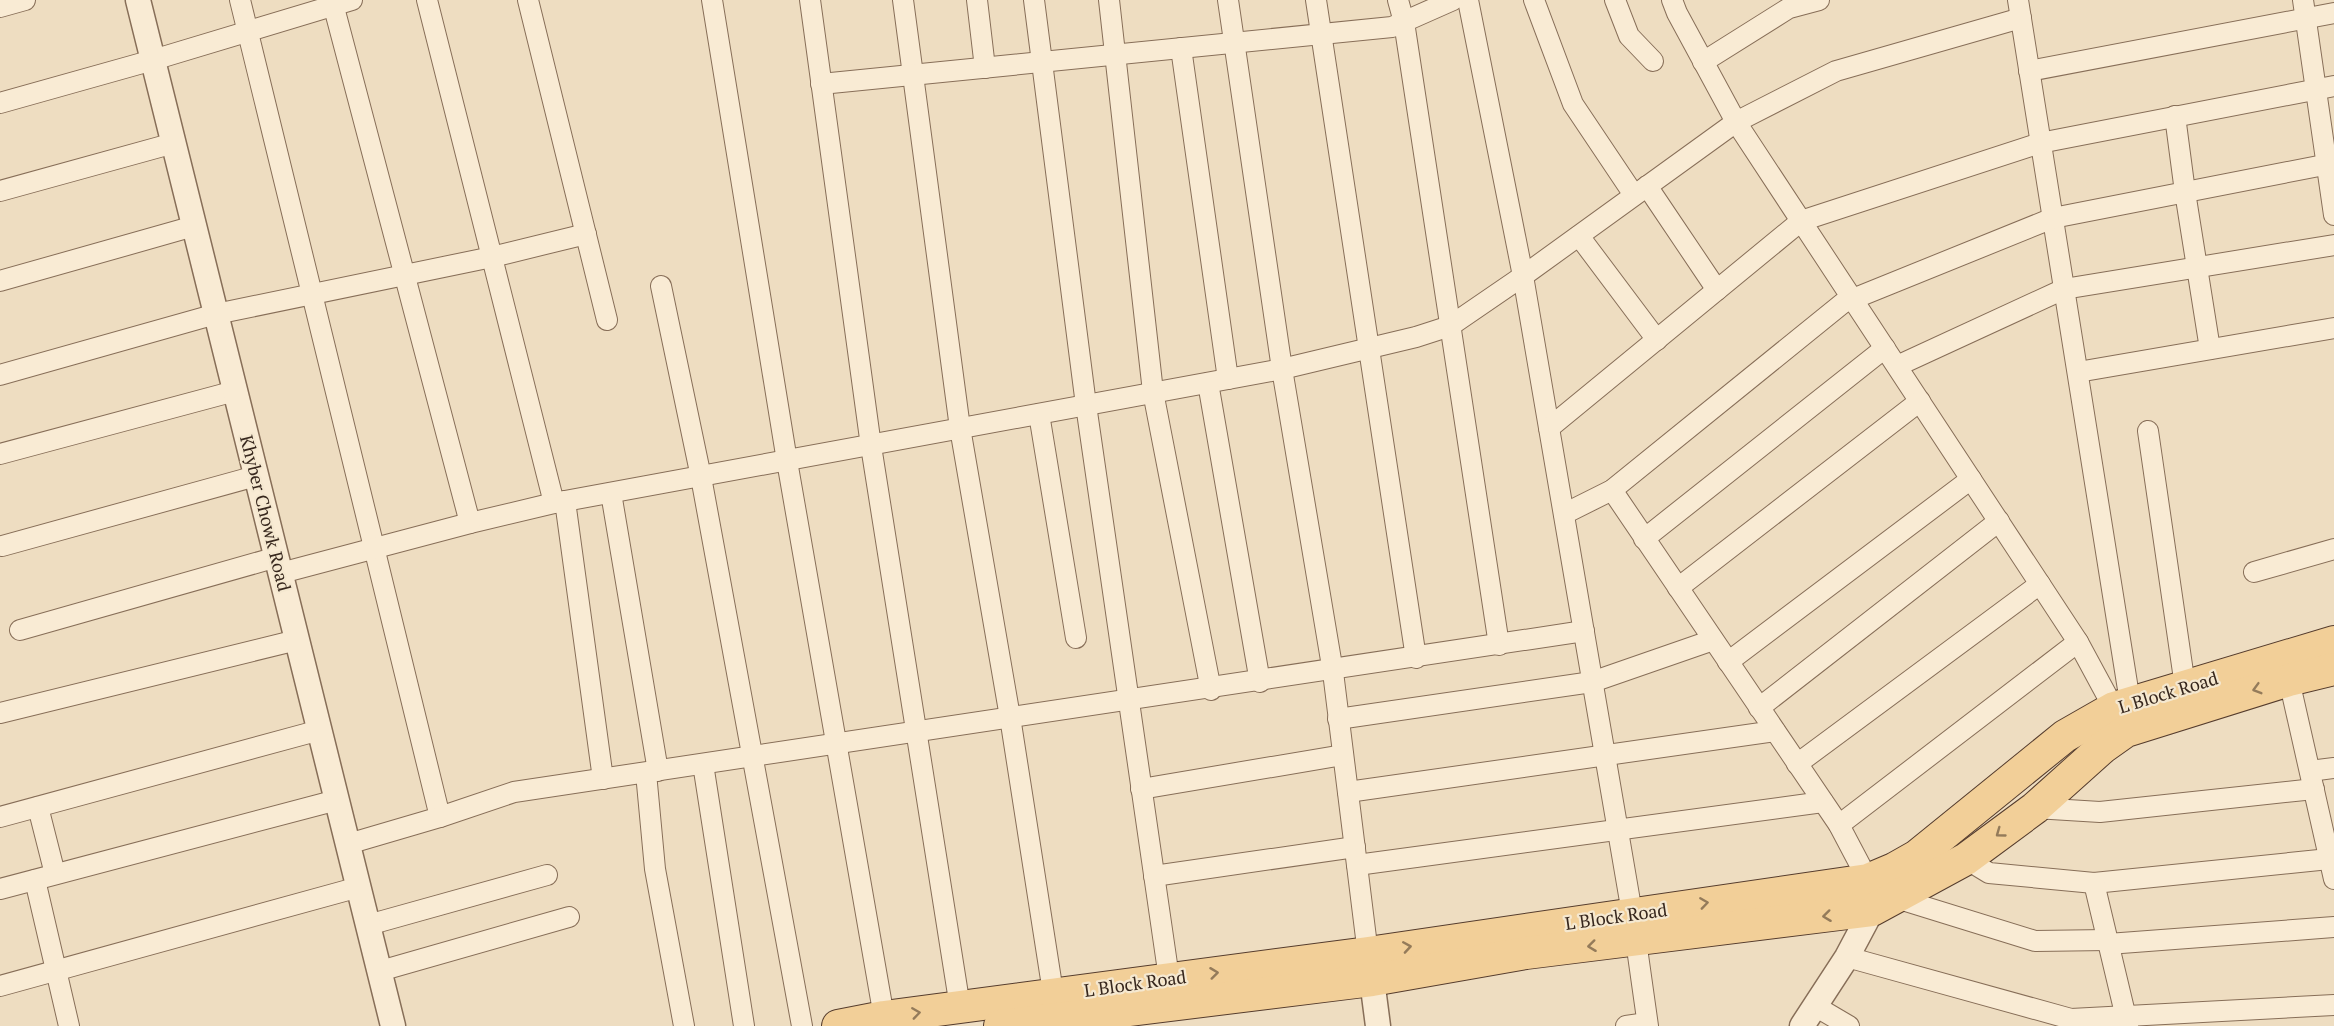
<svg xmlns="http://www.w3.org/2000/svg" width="2334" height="1026" font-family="'PT Serif',serif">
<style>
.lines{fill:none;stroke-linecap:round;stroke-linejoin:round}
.minor-casing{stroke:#876e58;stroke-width:22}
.tertiary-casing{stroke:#876e58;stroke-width:27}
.primary-casing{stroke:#553c2d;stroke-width:34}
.minor{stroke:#f9ebd4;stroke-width:20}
.tertiary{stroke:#f9ebd4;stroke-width:24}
.primary{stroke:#f2cf98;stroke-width:32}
.oneway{stroke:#947b5a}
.labels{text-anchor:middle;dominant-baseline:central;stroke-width:4.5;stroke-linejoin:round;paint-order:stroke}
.street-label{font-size:18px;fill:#37271d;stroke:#f5e8d0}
</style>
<rect width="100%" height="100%" fill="#eeddc1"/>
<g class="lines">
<defs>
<g id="minor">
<path d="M240,0l200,817"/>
<path d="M332,0l138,523 84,-20 728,-134 134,-32 34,-11 73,-50 213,-154 100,-51 185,-53"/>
<path d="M427,0l127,503"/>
<path d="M528,0l79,320"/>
<path d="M712,0l75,461 97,556"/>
<path d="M810,0l61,446 89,561"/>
<path d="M903,0l57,428 50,289 42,269 6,18"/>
<path d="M977,0l8,68"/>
<path d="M1034,0l52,405 83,573"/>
<path d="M1109,0l44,392 58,298"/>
<path d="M1228,0l54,369 51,303 36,290"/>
<path d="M1316,0l100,658"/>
<path d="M1398,0l6,22 95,623"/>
<path d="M1468,0l55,276 109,637"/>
<path d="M1534,0l39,104 61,91"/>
<path d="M1615,0l14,36 24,25"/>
<path d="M1672,0l5,13 59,109 342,520 41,76"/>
<path d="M2018,0l112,702"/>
<path d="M2303,0l31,215"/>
<path d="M0,7l25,-7"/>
<path d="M1181,48l47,331"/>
<path d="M1703,62l86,-54 30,-8"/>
<path d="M2029,71l305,-58"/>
<path d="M821,84l571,-57 61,-27"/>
<path d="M0,103l153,-43 199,-60"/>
<path d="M2175,116l10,76 25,157"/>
<path d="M1647,186l70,104"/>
<path d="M0,191l174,-48"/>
<path d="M1579,236l78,104"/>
<path d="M0,281l194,-55"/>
<path d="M661,286l40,191 101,549"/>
<path d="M1897,366l167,-77 270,-44"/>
<path d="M2078,372l256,-44"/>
<path d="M0,375l216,-61 276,-57 94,-23"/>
<path d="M1208,383l52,299"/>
<path d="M1039,414l37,224"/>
<path d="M1549,428l252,-207 239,-78 294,-57"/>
<path d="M2148,431l37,255"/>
<path d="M0,454l235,-63"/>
<path d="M1612,490l227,335 29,55"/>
<path d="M611,493l47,278"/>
<path d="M565,501l38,278"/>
<path d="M1564,514l48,-24 231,-187 210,-85 281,-55"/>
<path d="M1644,539l241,-191"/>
<path d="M2,546l254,-70"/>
<path d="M2254,572l80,-23"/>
<path d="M281,573l189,-50"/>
<path d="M1678,588l242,-187"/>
<path d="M20,630l257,-73"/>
<path d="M1728,662l243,-183"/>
<path d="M2289,680l45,199"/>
<path d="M1759,708l240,-187"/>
<path d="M0,713l297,-73"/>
<path d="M1338,719l254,-37 121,-42"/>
<path d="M703,764l41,262"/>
<path d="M1797,764l243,-180"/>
<path d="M2310,771l24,-3"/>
<path d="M646,773l9,96 29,157"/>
<path d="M1141,789l202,-34"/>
<path d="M1348,792l427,-61"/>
<path d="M38,807l17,67"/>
<path d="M2035,808l65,4 214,-23"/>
<path d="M0,817l320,-87"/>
<path d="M1839,825l239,-183"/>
<path d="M348,844l92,-27 74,-25c356,-53 713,-104 1070,-161"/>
<path d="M1966,859l23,14 105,10 235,-24"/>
<path d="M1357,865l466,-63"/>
<path d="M1154,876l201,-29"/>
<path d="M35,880l34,146"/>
<path d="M2094,883l34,143"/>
<path d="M0,889l337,-89"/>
<path d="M1896,898l139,43 72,-1"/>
<path d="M368,925l179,-50"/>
<path d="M1636,941l12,85"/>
<path d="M2108,944l226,-17"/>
<path d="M1847,957l224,62 263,-14"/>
<path d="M380,971l189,-54"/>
<path d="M0,986l359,-99"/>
<path d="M1815,1006l34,20"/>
<path d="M1626,1026l21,-3"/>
</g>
<g id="tertiary">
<path d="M138,0l255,1026"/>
<path d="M1372,980l6,46"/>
<path d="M1802,1026l45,-69 25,-47 -2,-12"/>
</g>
<g id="primary">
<path d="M838,1026l46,-9 484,-64 500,-73 26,-11 23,-13 148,-120 49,-28 220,-66"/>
<path d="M1000,1026l372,-46 154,-27 346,-43 94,-51 69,-51 67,-60 24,-17 163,-51 45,-11"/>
</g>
</defs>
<!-- minor casing -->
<use href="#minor" class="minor-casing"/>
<!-- tertiary casing -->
<use href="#tertiary" class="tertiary-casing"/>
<!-- primary casing -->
<use href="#primary" class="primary-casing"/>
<!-- minor -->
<use href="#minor" class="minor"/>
<!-- tertiary -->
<use href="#tertiary" class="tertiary"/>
<!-- primary -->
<use href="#primary" class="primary"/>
</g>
<!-- one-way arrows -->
<defs><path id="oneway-chevron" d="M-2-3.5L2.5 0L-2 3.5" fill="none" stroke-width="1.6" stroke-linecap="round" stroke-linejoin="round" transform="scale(1.5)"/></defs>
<g class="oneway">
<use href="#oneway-chevron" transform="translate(2257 689) rotate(164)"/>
<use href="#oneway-chevron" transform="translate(2000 833) rotate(144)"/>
<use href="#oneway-chevron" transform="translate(1704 903) rotate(-8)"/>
<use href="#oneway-chevron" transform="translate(1827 916) rotate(173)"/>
<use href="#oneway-chevron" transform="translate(1592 946) rotate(173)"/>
<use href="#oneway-chevron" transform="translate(1407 947) rotate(-9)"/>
<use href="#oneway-chevron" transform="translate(1214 973) rotate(-7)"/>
<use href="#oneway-chevron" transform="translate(916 1013) rotate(-8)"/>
</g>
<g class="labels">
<!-- street labels -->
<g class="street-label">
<text transform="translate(266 513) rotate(76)">Khyber Chowk Road</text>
<text transform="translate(2168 692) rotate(-17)">L Block Road</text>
<text transform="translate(1616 916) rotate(-8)">L Block Road</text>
<text transform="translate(1135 983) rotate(-8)">L Block Road</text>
</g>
</g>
</svg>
